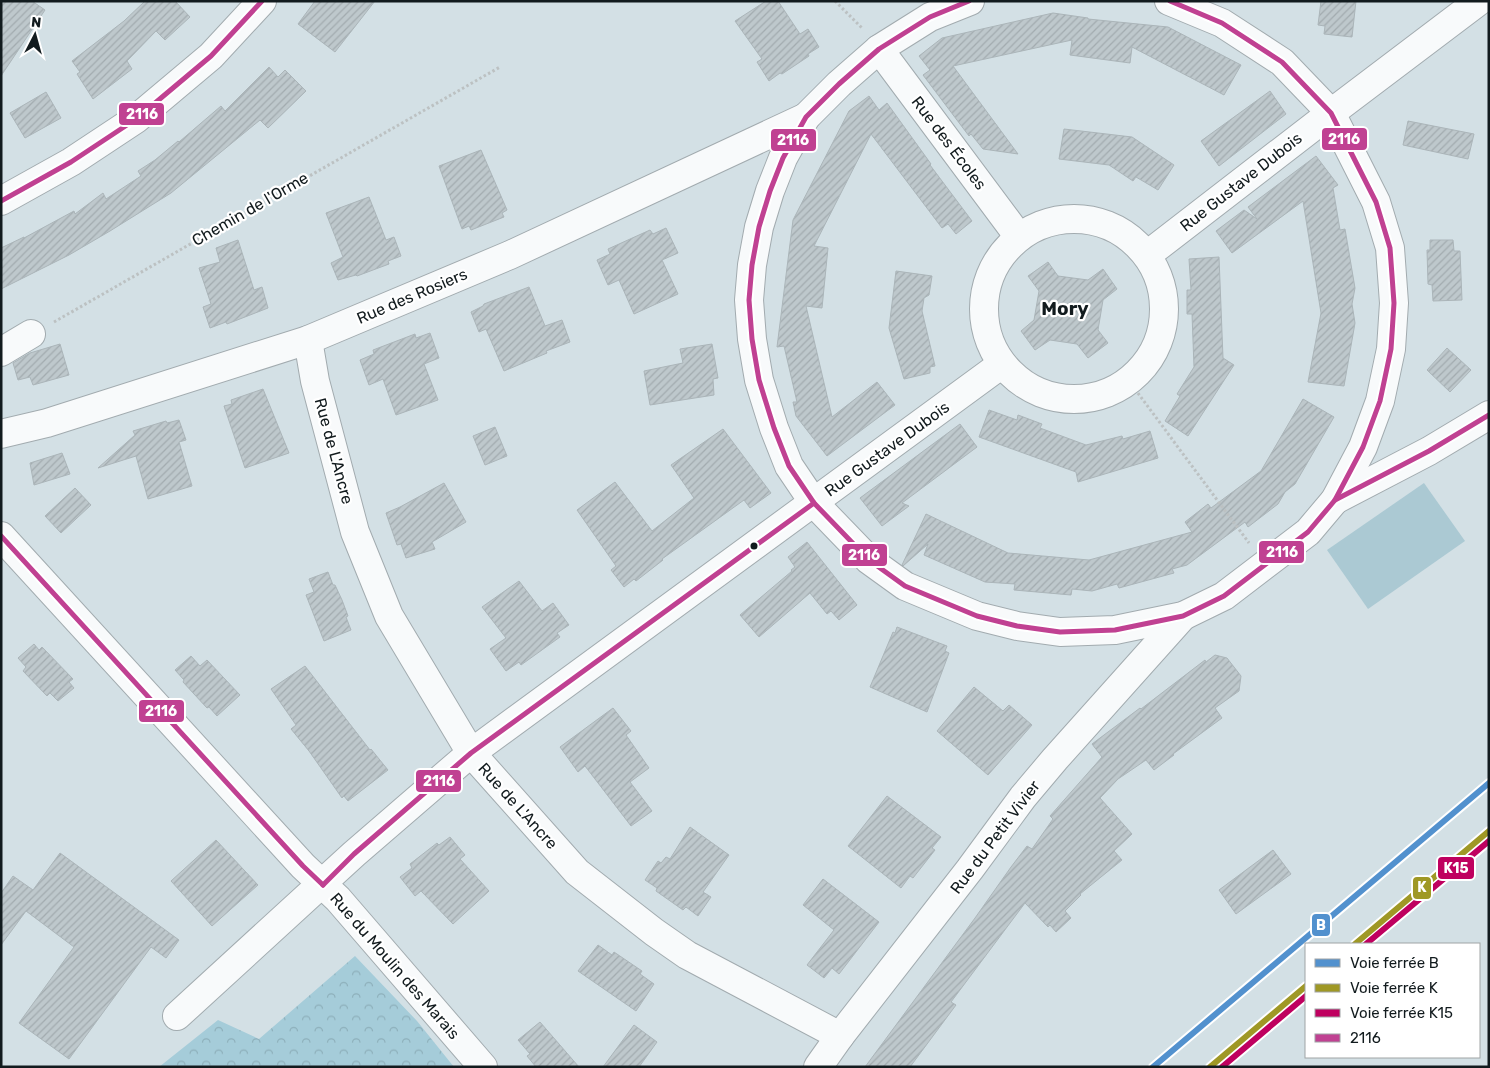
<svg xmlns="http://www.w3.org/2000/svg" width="1490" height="1068" font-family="Rubik,sans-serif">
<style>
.forest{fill:url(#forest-crowns)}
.pitch{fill:#abc9d3}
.building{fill:url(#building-hatch);stroke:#abb5b9}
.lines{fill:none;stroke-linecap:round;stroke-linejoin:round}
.minor-casing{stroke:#a2abaf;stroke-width:30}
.path{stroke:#bcc1c2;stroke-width:3;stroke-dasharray:2.5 2.5;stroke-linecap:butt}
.minor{stroke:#f8fafb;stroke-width:28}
.bus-1-casing{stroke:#fff;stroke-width:9}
.bus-1{stroke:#c04192;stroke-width:5}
.rail-1-casing{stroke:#fff;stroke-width:10}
.rail-2-casing{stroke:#fff;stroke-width:10}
.rail-3-casing{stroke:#fff;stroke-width:10}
.rail-1{stroke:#5291ce;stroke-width:6}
.rail-2{stroke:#9f9825;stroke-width:6}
.rail-3{stroke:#bf005f;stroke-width:6}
.bus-dot{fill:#121b1e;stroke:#fff;stroke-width:2}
.labels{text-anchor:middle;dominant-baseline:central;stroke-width:4.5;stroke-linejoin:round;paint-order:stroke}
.street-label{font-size:16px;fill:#121b1e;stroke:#fff}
.quarter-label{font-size:19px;font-weight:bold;fill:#121b1e;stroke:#fff}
.line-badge{stroke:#fff;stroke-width:2}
.badge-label{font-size:14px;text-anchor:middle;font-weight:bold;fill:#fff}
</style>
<defs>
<pattern id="forest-crowns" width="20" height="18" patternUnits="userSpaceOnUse" patternTransform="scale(1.25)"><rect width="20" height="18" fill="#a5ccd9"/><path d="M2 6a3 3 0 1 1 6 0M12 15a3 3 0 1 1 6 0" fill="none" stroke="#8dafba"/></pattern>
<pattern id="building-hatch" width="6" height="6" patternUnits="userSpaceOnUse" patternTransform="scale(1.25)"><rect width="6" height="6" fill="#bec8cc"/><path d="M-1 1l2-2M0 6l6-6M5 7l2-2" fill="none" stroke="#a2abaf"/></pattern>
</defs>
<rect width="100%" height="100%" fill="#d3e0e5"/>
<!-- forest -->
<path class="forest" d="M355,956l62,65 37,46h-295l59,-47 41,19z"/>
<!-- pitch -->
<path class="pitch" d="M1424,483l41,58 -97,68 -41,-59z"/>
<!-- building -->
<g class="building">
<path d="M1,1h31l13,9 -44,66z"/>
<path d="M145,1h30l15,16 -25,23 -9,-9 -29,30 5,8 -39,30 -16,-25 3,-2 -8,-11 52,-40z"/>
<path d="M315,1h60l-40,51 -37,-28z"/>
<path d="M766,1h12l22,33 8,-5 11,18 -11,7 1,2 -27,18 -2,-1 -11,8 -12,-19 5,-3 -27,-38z"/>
<path d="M1321,1h35l-4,36 -28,-3 1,-8 -7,-1z"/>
<path d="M1053,13l35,5v1l80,8 73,38 -17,30 -92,-48 -2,16 -60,-8 2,-15 -119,26 65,88 -35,-5 -12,-15 -2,2 -46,-61 7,-5 -11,-14 23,-18z"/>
<path d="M269,67l9,10 7,-7 21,21 -38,37 -8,-8 -89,73 -61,38 -41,24 -68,34v-41l23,-11v1l50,-27 1,3 28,-21 3,6 35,-23 -3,-5 17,-11 23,-19 1,1 42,-36 4,5z"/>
<path d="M1270,91l16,23 -67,52 -18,-25z"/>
<path d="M46,92l15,26 -36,20 -15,-25z"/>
<path d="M869,96l10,14 8,-7 44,61 -1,1 42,56 -16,13 -8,-10 -6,4 -71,-94 -57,112 14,2 -6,60 -16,-2 26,111 45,-35 18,23 -68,51 -31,-40 -3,-14h4l-13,-56 -7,1 16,-127 56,-109z"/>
<path d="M1408,121l66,13 -6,25 -65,-14z"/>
<path d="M1064,129l68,8 42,28 -16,25 -22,-13 -3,4 -24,-16 -50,-6z"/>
<path d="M481,150l26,60 -5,3 2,4 -33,13 -2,-4 -7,3 -23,-63z"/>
<path d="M1316,156l22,29 -5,3 7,42 5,-1 10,59 -3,16 3,19 -11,63 -36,-4 13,-69 -18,-112 -71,52 -16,-22 28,-21 13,9 -9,-12z"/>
<path d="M369,197l17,43 8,-3 7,19 -13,5 1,3 -32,12 -1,-1 -18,5 -7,-17 12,-6 -17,-44z"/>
<path d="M666,228l12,25 -16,7 16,34 -44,20 -15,-34 -11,5 -11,-25 13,-6 -2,-5 42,-19 3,4z"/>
<path d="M238,240l16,50 8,-3 6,21 -41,16 -1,-2 -16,6 -7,-21 8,-3 -12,-36 21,-6 -4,-14z"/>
<path d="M1430,240h23l1,11h6l2,49 -29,1 -1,-16 -4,-1 -1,-34h3z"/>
<path d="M1219,257l4,101 11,7 -46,71 -23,-15 15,-25 -3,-2 17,-27 -2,-53h-5v-24h4l-2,-31z"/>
<path d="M1048,262l10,14 30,4 15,-11 14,20 -14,11 -5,30 10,13 -20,15 -11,-14 -27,-4 -15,10 -14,-19 13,-11 5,-29 -11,-15z"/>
<path d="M896,271l36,5 -3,19 -5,3 -2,13 13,55 -5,1v6l-26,6 -15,-51z"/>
<path d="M529,287l16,39 17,-6 8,22 -24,9 1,2 -43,18 -18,-42 -7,3 -8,-20 12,-6 1,-2z"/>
<path d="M430,333l9,25 -15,6 14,36 -42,15 -13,-36 -14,6 -9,-25 14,-6 -1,-4 42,-16 1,4z"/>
<path d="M60,344l9,31 -36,10 -3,-8 -12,3 -5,-17 17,-10z"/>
<path d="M712,344l6,34 -5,1 1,16 -64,10 -6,-34 39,-8 -3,-14z"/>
<path d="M1447,348l24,22 -21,22 -23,-22z"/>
<path d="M263,389l26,64 -44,15 -21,-62 8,-2 -1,-4z"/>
<path d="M1303,399l31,18 -39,67 -10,8 -7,12 -30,23 -3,-5 -58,43 -15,4 2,4 -55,15 -2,-4 -25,7 -20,-2 -1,6 -57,-5 1,-6 -30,-2 -61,-27 4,-11 -25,22 -1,-1 24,-51 82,39 81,7 103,-28 -7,-10 23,-18 3,4 50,-37z"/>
<path d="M989,410l28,10 1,-5 24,9 -2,4 46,17 36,-9 1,3 27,-8 8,27 -80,24 -2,-10 -97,-35z"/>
<path d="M179,420l7,20 -7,2 13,44 -44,13 -12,-43 -38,12 37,-33 -2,-4 33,-10 1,2z"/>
<path d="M960,424l17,23 -75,56 7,3 -27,20 -22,-28z"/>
<path d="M495,427l12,29 -22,9 -12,-29z"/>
<path d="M723,429l48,64 -21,15 -6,-8 -82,59 1,1 -27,21 -2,-2 -10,8 -13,-17 5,-4 -39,-56 38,-28 37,49 42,-33 -23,-33z"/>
<path d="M62,453l8,21 -36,11 -4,-22z"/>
<path d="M444,483l22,39 -34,20 3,7 -29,9 -5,-14 -4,1 -11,-32 14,-6z"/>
<path d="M75,488l16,17 -30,28 -16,-17z"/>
<path d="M807,542l50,63 -18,15 -8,-9 -4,3 -17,-21 -51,44 -19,-22 52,-44 -1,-1 4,-3 -7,-10z"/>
<path d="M328,572l5,13h2l7,15 6,16 -2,1 5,13 -27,11 -18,-46 8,-3 -5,-13z"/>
<path d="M519,581l23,30 11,-8 16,22 -12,8 3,4 -39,28 -2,-3 -13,9 -16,-22 16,-11 -24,-31z"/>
<path d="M897,627l50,19 -2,5 4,2 -22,59 -57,-25 23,-55 2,1z"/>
<path d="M34,644l5,6 3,-3 31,32 -4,3 5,6 -16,13 -8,-8 -3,3 -24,-25 3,-4 -8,-9z"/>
<path d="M1215,655l12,3 14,18 -2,15 -24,17 7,10 -49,36 1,1 -20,15 -8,-10 -28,19 -18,19 32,36 -18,17 8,9 -42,34 1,1 -16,16 6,7 -15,14 -6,-7 -2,2 -23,-24 -74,99 5,3 -46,62h-45l110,-149 36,-51 16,-21 5,3 21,-30 -3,-3 52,-59 -10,-13 48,-36 1,1 64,-49 1,2z"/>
<path d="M191,656l9,10 7,-6 33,35 -23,21 -8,-9 -2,1 -13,-14 -11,-12 1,-2 -9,-10z"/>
<path d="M305,666l65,84 1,-1 17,21 -40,31 -4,-5 -2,2 -33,-47 -18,-22 5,-4 -25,-36z"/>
<path d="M974,687l29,24 6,-6 23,20 -44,50 -51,-44z"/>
<path d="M613,708l18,23 -5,4 23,33 -19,14 22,29 -21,15 -46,-60 -7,6 -18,-25z"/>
<path d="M887,796l54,41 -9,11 3,2 -22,28 -3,-2 -9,12 -53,-42z"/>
<path d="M690,827l39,28 -26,37 8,5 -13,19 -12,-9 -3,3 -27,-19 1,-3 -12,-8 13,-19 3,2 5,-6 4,2z"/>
<path d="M450,837l15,18 -5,4 29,32 -36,33 -32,-33 -6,5 -15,-19 12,-9 -2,-4 27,-21 2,2z"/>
<path d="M216,840l42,45 -46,41 -41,-45z"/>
<path d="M1273,850l18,24 -55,40 -17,-24z"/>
<path d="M60,853l119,87 -13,18 -15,-11 -82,112 -50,-36 55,-76 -48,-36 -25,34v-52l12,-17 20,14z"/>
<path d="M823,879l56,43 -40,52 -7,-6 -8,10 -17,-13 27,-35 -31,-25z"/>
<path d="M598,945l14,10 2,-3 28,19 -2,3 14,10 -18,27 -58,-40z"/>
<path d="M540,1022l39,45h-43l-9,-11 3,-2 -12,-14z"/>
<path d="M634,1025l23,17 -18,25h-36z"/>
</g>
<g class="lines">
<defs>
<g id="minor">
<path d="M970,1l-40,16 -51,32 -40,35 -33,33 -23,41 -13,33 -11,36 -7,38 -3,35 3,39 7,41 15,48 15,38 25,37 55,57 36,26 72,30 40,10 43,6 55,-2 68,-14 41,-20 84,-64 27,-32 28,-53 17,-46 11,-52 3,-46 -4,-55 -14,-46 -45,-89 -49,-51 -60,-39 -53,-22"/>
<path d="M879,49l140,188"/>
<path d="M1,201l70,-39 65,-43 75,-63 51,-55"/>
<circle cx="1074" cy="309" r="90"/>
<path d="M1147,255l184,-142 148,-112"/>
<path d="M308,340l7,41 40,151 34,84 82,137 106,119 77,60 33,23 153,81"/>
<path d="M1,352l30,-18"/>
<path d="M1,434l46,-11 261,-83 202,-85 296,-138"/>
<path d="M1335,500l94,-49 60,-36"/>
<path d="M1,536l302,330 35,33 145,168"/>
<path d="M177,1016l177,-162 117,-101 531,-389"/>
<path d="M818,1067l22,-31 130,-167 53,-72 32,-38 128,-143"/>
</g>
</defs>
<!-- minor casing -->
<use href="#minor" class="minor-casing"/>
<!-- path -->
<g class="path">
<path d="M835,1l28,28"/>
<path d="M54,322l446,-255"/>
<path d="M1129,381l120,162"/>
</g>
<!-- minor -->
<use href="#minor" class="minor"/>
<defs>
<g id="bus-1">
<path d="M969,1l-39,16 -51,32 -40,35 -33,33 -23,41 -13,33 -11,36 -7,38 -3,35 3,39 7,41 15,48 15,38 25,37 55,57 36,26 72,30 40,10 43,6 55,-2 68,-14 41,-20 84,-64 27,-32 28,-53 17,-46 11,-52 3,-46 -4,-55 -14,-46 -45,-89 -49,-51 -60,-39 -52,-22"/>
<path d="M1,201l70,-39 65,-43 75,-63 51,-55"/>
<path d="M1335,500l94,-49 60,-36"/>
<path d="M1,536l302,330 20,19"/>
<path d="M323,885l31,-31 117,-101 343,-250"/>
</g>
</defs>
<!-- bus-1 casing -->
<use href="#bus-1" class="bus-1-casing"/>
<!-- bus-1 -->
<use href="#bus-1" class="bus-1"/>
<defs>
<path id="rail-1" d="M1153,1067l336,-284"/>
<g id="rail-2">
<path d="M1355,944l134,-113"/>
<path d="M1210,1067l96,-81"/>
</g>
<g id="rail-3">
<path d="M1366,944l123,-103"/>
<path d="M1222,1067l84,-71"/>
</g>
</defs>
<!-- rail-1 casing -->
<use href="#rail-1" class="rail-1-casing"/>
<!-- rail-2 casing -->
<use href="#rail-2" class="rail-2-casing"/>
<!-- rail-3 casing -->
<use href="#rail-3" class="rail-3-casing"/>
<!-- rail-1 -->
<use href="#rail-1" class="rail-1"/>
<!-- rail-2 -->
<use href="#rail-2" class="rail-2"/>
<!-- rail-3 -->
<use href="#rail-3" class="rail-3"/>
</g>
<!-- markers -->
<circle class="bus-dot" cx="754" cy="546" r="4.5"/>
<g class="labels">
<!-- street labels -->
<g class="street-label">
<text transform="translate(949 143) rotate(53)">Rue des Écoles</text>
<text transform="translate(1241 182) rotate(-38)">Rue Gustave Dubois</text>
<text transform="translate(250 209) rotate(-30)">Chemin de l'Orme</text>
<text transform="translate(412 296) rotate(-23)">Rue des Rosiers</text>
<text transform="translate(887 449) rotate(-36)">Rue Gustave Dubois</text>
<text transform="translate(334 451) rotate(75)">Rue de L'Ancre</text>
<text transform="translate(518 806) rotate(48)">Rue de L'Ancre</text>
<text transform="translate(995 837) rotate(-53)">Rue du Petit Vivier</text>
<text transform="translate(395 966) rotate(49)">Rue du Moulin des Marais</text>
</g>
<!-- quarter labels -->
<g class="quarter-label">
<text x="1065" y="308">Mory</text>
</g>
</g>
<g class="line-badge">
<rect x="118" y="102" width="47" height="24" rx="5" fill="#c04192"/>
<rect x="1321" y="127" width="47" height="24" rx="5" fill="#c04192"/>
<rect x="770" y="128" width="47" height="24" rx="5" fill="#c04192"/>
<rect x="1258" y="540" width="47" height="24" rx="5" fill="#c04192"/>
<rect x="841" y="543" width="47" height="24" rx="5" fill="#c04192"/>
<rect x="138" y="699" width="47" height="24" rx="5" fill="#c04192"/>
<rect x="415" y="769" width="47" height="24" rx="5" fill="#c04192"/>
<rect x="1437" y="856" width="38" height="24" rx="5" fill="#bf005f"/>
<rect x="1412" y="876" width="20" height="24" rx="5" fill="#9f9825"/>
<rect x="1311" y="913" width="20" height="24" rx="5" fill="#5291ce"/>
</g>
<g class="badge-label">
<text x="142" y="119">2116</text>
<text x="1344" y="144">2116</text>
<text x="793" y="145">2116</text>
<text x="1282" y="557">2116</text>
<text x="864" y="560">2116</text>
<text x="161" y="716">2116</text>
<text x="439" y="786">2116</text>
<text x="1456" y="873">K15</text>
<text x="1422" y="892">K</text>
<text x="1321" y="930">B</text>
</g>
<!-- border -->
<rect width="1490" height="1068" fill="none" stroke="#121b1e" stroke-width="5"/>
<!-- legend -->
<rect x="1305" y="943" width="175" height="115" fill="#ffffff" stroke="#a0a4a5"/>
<rect x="1315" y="959" width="25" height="8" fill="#5291ce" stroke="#a0a4a5"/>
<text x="1350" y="968" font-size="15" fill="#121b1e">Voie ferrée B</text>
<rect x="1315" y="984" width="25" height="8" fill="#9f9825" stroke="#a0a4a5"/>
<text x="1350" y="993" font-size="15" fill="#121b1e">Voie ferrée K</text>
<rect x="1315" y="1009" width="25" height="8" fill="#bf005f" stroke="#a0a4a5"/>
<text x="1350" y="1018" font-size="15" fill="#121b1e">Voie ferrée K15</text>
<rect x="1315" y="1034" width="25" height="8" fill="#c04192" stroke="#a0a4a5"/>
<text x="1350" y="1043" font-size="15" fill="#121b1e">2116</text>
<!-- north arrow -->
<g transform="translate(35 35) rotate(6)" stroke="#ffffff" stroke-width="4" paint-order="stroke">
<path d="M0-4L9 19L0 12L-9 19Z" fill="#121b1e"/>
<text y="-8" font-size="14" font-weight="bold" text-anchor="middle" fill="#121b1e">N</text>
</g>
</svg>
